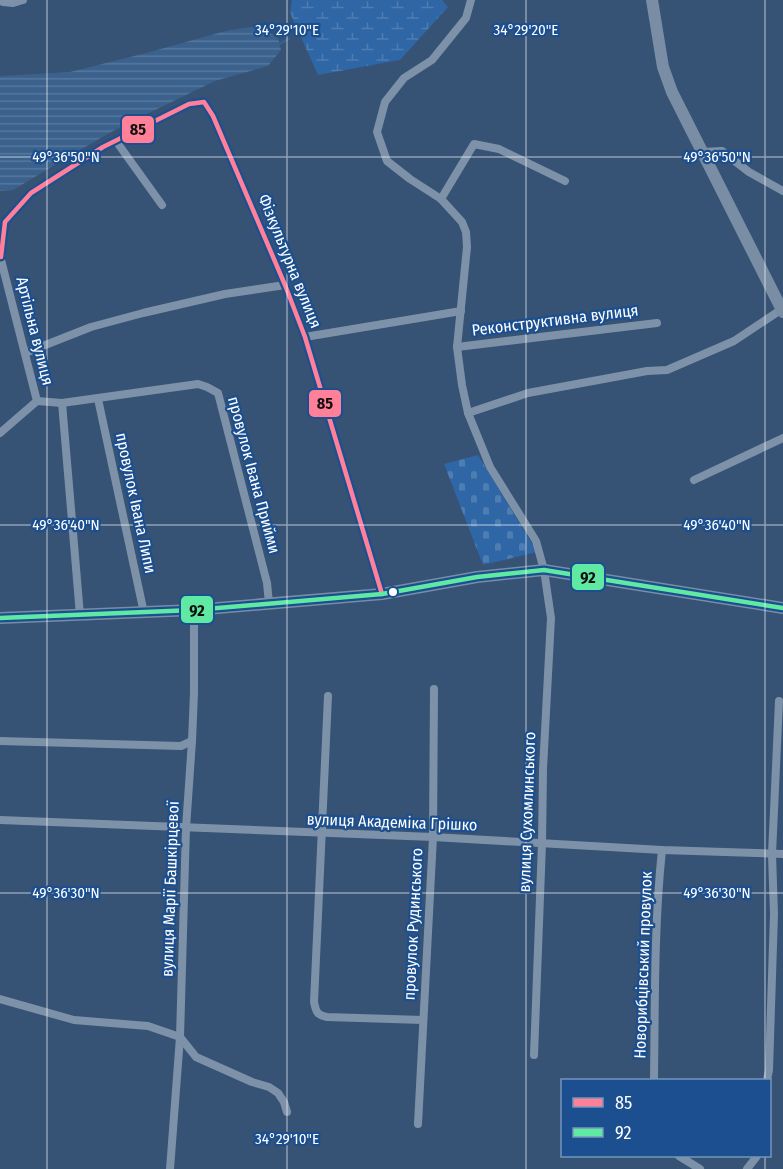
<svg xmlns="http://www.w3.org/2000/svg" width="783" height="1169" font-family="'Fira Sans Condensed',sans-serif">
<style>
.wetland{fill:url(#wetland-marsh)}
.cemetery{fill:url(#cemetery-stones)}
.water{fill:url(#water-rules)}
.lines{fill:none;stroke-linecap:round;stroke-linejoin:round}
.stream{stroke:#3b618d;stroke-width:2}
.street{stroke:#7d92a8;stroke-width:8}
.secondary{stroke:#798da4;stroke-width:12}
.bus-1-casing{stroke:#1b4f8f;stroke-width:9}
.bus-2-casing{stroke:#1b4f8f;stroke-width:9}
.bus-1{stroke:#ff8098;stroke-width:4.5}
.bus-2{stroke:#60e9a3;stroke-width:4.5}
.ticks{fill:none;stroke:#fff;stroke-width:1.5;stroke-opacity:0.45}
.bus-dot{fill:#fff;stroke:#1b4f8f;stroke-width:2}
.labels{text-anchor:middle;dominant-baseline:central;stroke-width:4.5;stroke-linejoin:round;paint-order:stroke}
.street-label{font-size:16px;fill:#fff;stroke:#1b4f8f}
.ticks-label{font-size:15px;text-anchor:middle;fill:#fff;stroke:#1b4f8f;stroke-width:4.5;stroke-linejoin:round;paint-order:stroke}
.line-badge{stroke:#1b4f8f;stroke-width:2}
.pale-badge-label{font-size:16px;text-anchor:middle;font-weight:bold;fill:#111}
</style>
<defs>
<pattern id="wetland-marsh" width="20" height="14" patternUnits="userSpaceOnUse" patternTransform="scale(1.5)"><rect width="20" height="14" fill="#2f66a5"/><path d="M1 5h8M5 5V1M11 12h8M15 12V8" fill="none" stroke="#4e7db2"/></pattern>
<pattern id="cemetery-stones" width="16" height="16" patternUnits="userSpaceOnUse" patternTransform="scale(1.5)"><rect width="16" height="16" fill="#2f66a5"/><path d="M2 7V4a2 2 0 0 1 4 0v3zM10 15v-3a2 2 0 0 1 4 0v3z" fill="#4e7db2"/></pattern>
<pattern id="water-rules" width="6" height="5" patternUnits="userSpaceOnUse" patternTransform="scale(1.5)"><rect width="6" height="5" fill="#3b618d"/><path d="M0 2.5h6" fill="none" stroke="#58799e"/></pattern>
</defs>
<rect width="100%" height="100%" fill="#365274"/>
<!-- wetland -->
<path class="wetland" d="M292,0h150l6,7 -48,53 -82,15 -28,-62z"/>
<!-- cemetery -->
<path class="cemetery" d="M478,455l59,97 -54,13 -39,-101z"/>
<!-- water -->
<path class="water" d="M253,27l15,5 10,6 3,12 -13,16 -53,15 -93,45 -44,25 -65,39 -13,1v-115l70,-4 76,-19 83,-23z"/>
<g class="lines">
<!-- stream -->
<g class="stream">
<path d="M296,35l4,-2"/>
<path d="M279,44l10,-5"/>
</g>
<!-- street -->
<g class="street">
<path d="M2,0l1,2 10,1 10,-3"/>
<path d="M471,0l-5,18 -34,42 -28,18 -19,24 -8,30 10,29 23,18 31,20 21,23 4,10 1,15 -10,100 5,38 6,28 22,54 46,74 8,29 7,48 -8,151 -1,75 -8,211"/>
<path d="M116,141l46,64"/>
<path d="M703,152l19,-1 27,21 34,19"/>
<path d="M441,199l33,-55 25,5 66,32"/>
<path d="M0,256l37,145 -37,32"/>
<path d="M1,257l4,-35 26,-29 72,-46 86,-43 15,-2 9,14 72,169 20,52 77,257"/>
<path d="M305,337l156,-26"/>
<path d="M457,347l200,-24"/>
<path d="M25,353l66,-26 52,-14 82,-19 60,-9"/>
<path d="M98,399l46,214"/>
<path d="M37,401l25,2 136,-19 9,3 11,6 49,190 2,20"/>
<path d="M62,403l18,212"/>
<path d="M468,413l60,-20 119,-22 20,-1 67,-29 48,-32"/>
<path d="M694,480l89,-42"/>
<path d="M328,696l-14,306c2,10 3,13 13,15l96,3"/>
<path d="M0,741l181,5 11,-5"/>
<path d="M0,820l433,17 229,13 121,4"/>
<path d="M0,999l74,21 74,6 32,11 16,20 56,25 17,5 9,6 6,9 3,10"/>
<path d="M654,1080c1,-76 0,-154 8,-230"/>
<path d="M767,1080l2,-10 5,-156 -2,-60 7,-153"/>
<path d="M418,1124l15,-287 1,-148"/>
<path d="M679,1156l21,13"/>
<path d="M170,1169l10,-132 6,-209 6,-87 2,-48v-83"/>
<path d="M747,1169l10,-13"/>
</g>
<!-- secondary -->
<g class="secondary">
<path d="M652,0l11,67 9,25 111,220"/>
<path d="M0,618l194,-8 188,-16 95,-17 67,-7 239,38"/>
</g>
<defs>
<path id="bus-1" d="M1,257l4,-35 26,-29 72,-46 86,-43 15,-2 9,14 72,169 20,52 77,257"/>
<path id="bus-2" d="M0,618l194,-8 188,-16 95,-17 67,-7 239,38"/>
</defs>
<!-- bus-1 casing -->
<use href="#bus-1" class="bus-1-casing"/>
<!-- bus-2 casing -->
<use href="#bus-2" class="bus-2-casing"/>
<!-- bus-1 -->
<use href="#bus-1" class="bus-1"/>
<!-- bus-2 -->
<use href="#bus-2" class="bus-2"/>
</g>
<!-- ticks -->
<path class="ticks" d="M47,0v1169M287,0v1169M526,0v1169M765,0v1080M0,157h783M0,525h783M0,893h783M765,1156v13"/>
<!-- markers -->
<circle class="bus-dot" cx="393" cy="592" r="5"/>
<g class="labels">
<!-- street labels -->
<g class="street-label">
<text transform="translate(290 261) rotate(68)">Фізкультурна вулиця</text>
<text transform="translate(555 320) rotate(-7)">Реконструктивна вулиця</text>
<text transform="translate(35 331) rotate(76)">Артільна вулиця</text>
<text transform="translate(254 475) rotate(75)">провулок Івана Прийми</text>
<text transform="translate(136 503) rotate(78)">провулок Івана Липи</text>
<text transform="translate(527 812) rotate(-88)">вулиця Сухомлинського</text>
<text transform="translate(392 822) rotate(2)">вулиця Академіка Грішко</text>
<text transform="translate(170 889) rotate(-88)">вулиця Марії Башкірцевої</text>
<text transform="translate(413 924) rotate(-87)">провулок Рудинського</text>
<text transform="translate(643 965) rotate(-88)">Новорибцівський провулок</text>
</g>
</g>
<g class="ticks-label">
<text x="287" y="35">34°29'10"E</text>
<text x="526" y="35">34°29'20"E</text>
<text x="66" y="162">49°36'50"N</text>
<text x="717" y="162">49°36'50"N</text>
<text x="66" y="530">49°36'40"N</text>
<text x="717" y="530">49°36'40"N</text>
<text x="66" y="898">49°36'30"N</text>
<text x="717" y="898">49°36'30"N</text>
<text x="287" y="1144">34°29'10"E</text>
</g>
<g class="line-badge">
<rect x="121" y="115" width="34" height="29" rx="6" fill="#ff8098"/>
<rect x="308" y="389" width="34" height="29" rx="6" fill="#ff8098"/>
<rect x="571" y="563" width="34" height="28" rx="6" fill="#60e9a3"/>
<rect x="180" y="595" width="34" height="29" rx="6" fill="#60e9a3"/>
</g>
<g class="pale-badge-label">
<text x="138" y="135">85</text>
<text x="325" y="409">85</text>
<text x="588" y="583">92</text>
<text x="197" y="616">92</text>
</g>
<!-- legend -->
<rect x="561" y="1079" width="210" height="78" fill="#1b4f8f" stroke="#7695bc" stroke-width="1.5"/>
<rect x="573" y="1098" width="30" height="9" fill="#ff8098" stroke="#7695bc" stroke-width="1.5"/>
<text x="615" y="1109" font-size="18" fill="#ffffff">85</text>
<rect x="573" y="1128" width="30" height="9" fill="#60e9a3" stroke="#7695bc" stroke-width="1.5"/>
<text x="615" y="1139" font-size="18" fill="#ffffff">92</text>
</svg>
